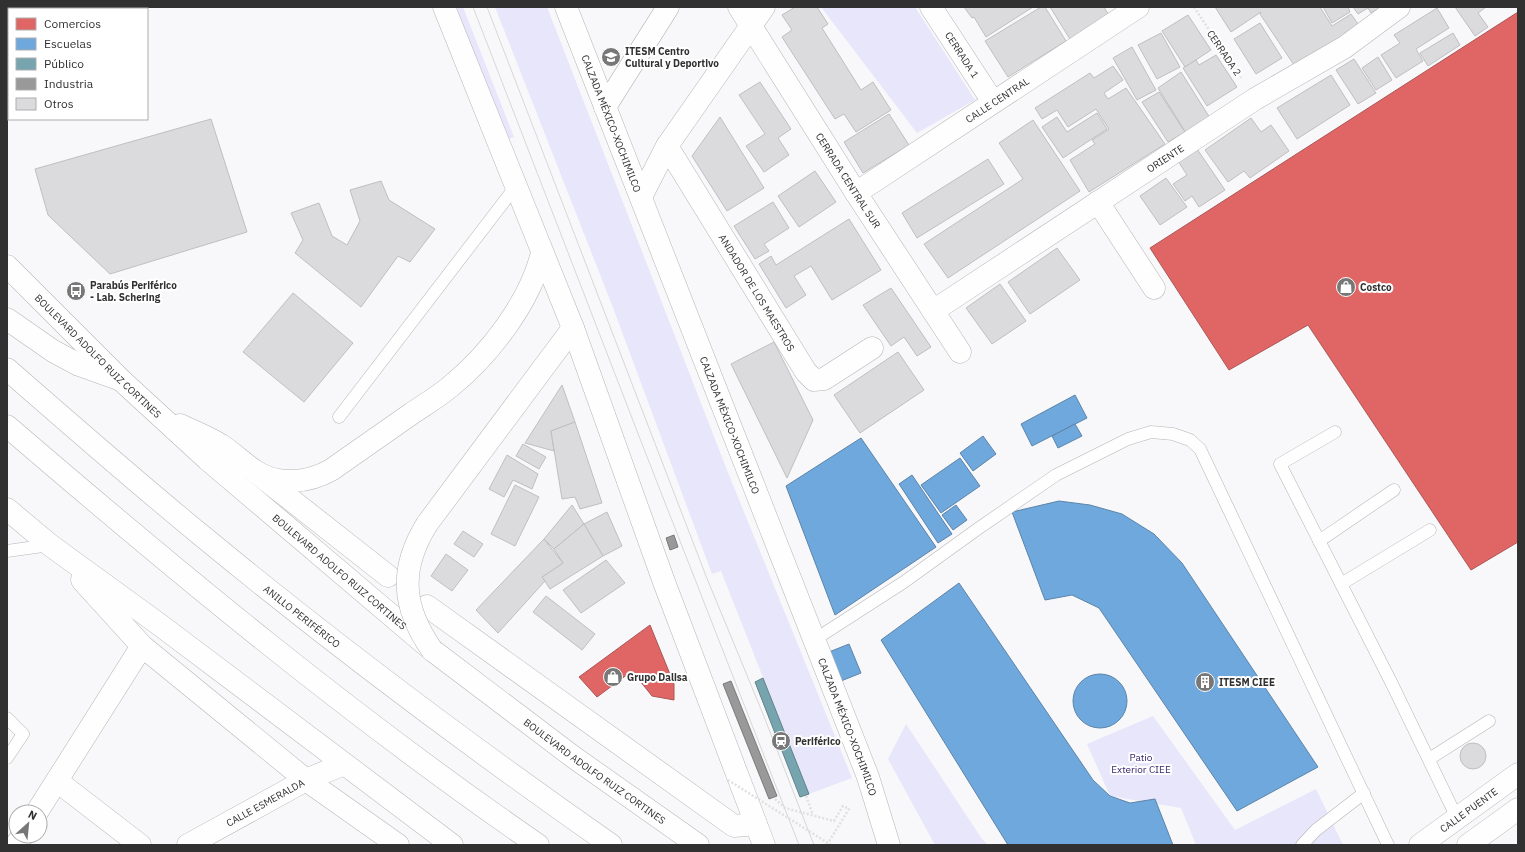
<svg xmlns="http://www.w3.org/2000/svg" width="1525" height="852" font-family="'IBM Plex Sans',sans-serif">
<style>
.green{fill:#e8e6fa}
.shops{fill:#e06666;stroke:#ac5656}
.schools{fill:#6fa8dc;stroke:#5c84a9}
.public{fill:#76a5af;stroke:#61828a}
.industry{fill:#999;stroke:#7a7a7a}
.building{fill:#dbdbdd;stroke:#bfbfc1}
.lines{fill:none;stroke-linecap:round;stroke-linejoin:round}
.service-casing{stroke:#b5b5b6;stroke-width:13}
.minor-casing{stroke:#b5b5b6;stroke-width:23}
.tertiary-casing{stroke:#b5b5b6;stroke-width:23}
.secondary-casing{stroke:#b5b5b6;stroke-width:23}
.motorway-casing{stroke:#b5b5b6;stroke-width:23}
.path{stroke:#e0e0e0;stroke-width:2.5;stroke-dasharray:2 2;stroke-linecap:butt}
.service{stroke:#fefefe;stroke-width:12}
.minor{stroke:#fefefe;stroke-width:22}
.tertiary{stroke:#fefefe;stroke-width:22}
.secondary{stroke:#fefefe;stroke-width:22}
.motorway{stroke:#fefefe;stroke-width:22}
.tram{stroke:#d7d7d7;stroke-width:1}
.secondary-bridge-casing{stroke:#b5b5b6;stroke-width:23;stroke-linecap:butt}
.path-bridge{stroke:#e0e0e0;stroke-width:2.5;stroke-dasharray:2 2;stroke-linecap:butt}
.secondary-bridge{stroke:#fefefe;stroke-width:22}
.labels{text-anchor:middle;dominant-baseline:central;stroke-width:4;stroke-linejoin:round;paint-order:stroke}
.poi-label{font-size:10px;font-weight:bold;fill:#313132;stroke:#fff;text-anchor:start}
.street-label{font-size:10px;fill:#313132;stroke:#fff}
.park-label{font-size:10px;fill:#37266e;stroke:#fff}
</style>
<rect width="100%" height="100%" fill="#f8f8fa"/>
<!-- green -->
<g class="green">
<path d="M453,7h10l51,130 -8,3z"/>
<path d="M495,7h52l180,463 125,308 -43,16 -88,-223 -9,3 -100,-269z"/>
<path d="M821,7h94l60,93 -58,33z"/>
<path d="M1153,716l82,114 81,-41 27,56h-147l-15,-37 -71,-12 -23,-52z"/>
<path d="M906,724l76,115 6,6h-53l-47,-86z"/>
</g>
<!-- shops -->
<g class="shops">
<path d="M1518,12v530l-47,28 -163,-245 -79,45 -79,-122z"/>
<path d="M650,625l24,59v16l-22,-4 -20,-25 -35,26 -18,-20z"/>
</g>
<!-- schools -->
<g class="schools">
<path d="M1075,395l12,23 -55,28 -11,-22z"/>
<path d="M1075,424l7,12 -24,12 -6,-12z"/>
<path d="M983,436l13,18 -23,17 -13,-18z"/>
<path d="M861,438l75,109 -101,68 -49,-129z"/>
<path d="M960,458l20,28 -39,27 -20,-28z"/>
<path d="M912,475l40,59 -14,9 -39,-59z"/>
<path d="M1059,501l31,4 32,9 32,20 28,29 136,204 -81,44 -138,-203 -27,-13 -27,5 -33,-88z"/>
<path d="M956,505l11,15 -14,10 -11,-15z"/>
<path d="M959,583l134,197 17,16 20,7 25,-4 18,46h-165l-127,-205z"/>
<path d="M849,644l12,29 -20,8 -12,-29z"/>
<circle cx="1100" cy="701" r="27"/>
</g>
<!-- public -->
<path class="public" d="M763,678l46,116 -9,3 -45,-115z"/>
<!-- industry -->
<g class="industry">
<path d="M674,535l4,12 -8,3 -4,-12z"/>
<path d="M731,681l46,115 -8,3 -46,-115z"/>
</g>
<!-- building -->
<g class="building">
<path d="M795,7h22l11,17 -6,4 39,62 12,-8 18,28 -35,22 -12,-18 -9,5 -53,-82 10,-7 -10,-15z"/>
<path d="M964,7h69l-47,30 -12,-20 -2,1z"/>
<path d="M1041,7h4l21,34 -58,36 -23,-36z"/>
<path d="M1050,7h54l7,12 -38,25z"/>
<path d="M1215,7h105l12,19 19,-12 12,17 -46,27 -4,-5 -19,12 -34,-51 1,-2 -30,20z"/>
<path d="M1323,7h25l2,5 -18,11z"/>
<path d="M1353,7h28l-10,6 -3,-5 -10,6z"/>
<path d="M1455,7h31l-8,6 10,14 -13,9z"/>
<path d="M1437,8l12,20 -33,21 7,12 -27,17 -15,-23 19,-12 -6,-8z"/>
<path d="M1188,15l23,35 -26,17 -23,-36z"/>
<path d="M1260,23l22,35 -26,16 -22,-35z"/>
<path d="M1161,33l19,34 -23,12 -19,-34z"/>
<path d="M1453,33l7,12 -32,21 -8,-13z"/>
<path d="M1132,47l24,43 -19,10 -24,-42z"/>
<path d="M1216,55l21,32 -30,19 -24,-38 13,-8 3,5z"/>
<path d="M1378,57l14,23 -16,10 -14,-22z"/>
<path d="M1354,59l22,34 -18,11 -22,-34z"/>
<path d="M1113,66l10,14 -19,13 4,6 18,-11 39,56 -76,48 -19,-32 25,-16 -3,-4 17,-11 -13,-20 -28,18 -11,-17 -15,9 -7,-11 55,-35 4,5z"/>
<path d="M1181,72l29,46 -24,15 -28,-45z"/>
<path d="M1331,75l19,30 -53,34 -20,-31z"/>
<path d="M760,82l31,47 -13,9 11,17 -25,17 -18,-26 19,-12 -26,-39z"/>
<path d="M1159,92l26,40 -17,10 -26,-40z"/>
<path d="M1097,113l10,16 -44,29 -21,-31 15,-10 10,15z"/>
<path d="M889,114l20,31 -46,28 -19,-31z"/>
<path d="M720,117l44,71 -37,23 -35,-55z"/>
<path d="M1251,118l10,14 10,-7 18,26 -39,27 -6,-7 -16,11 -23,-32z"/>
<path d="M211,119l36,113 -137,42 -62,-59 -13,-46z"/>
<path d="M1033,120l47,71 -132,87 -24,-34 99,-65 -24,-36z"/>
<path d="M1197,149l28,41 -26,17 -7,-11 -7,5 -12,-17 14,-9 -9,-14z"/>
<path d="M988,159l16,25 -87,54 -15,-25z"/>
<path d="M815,171l21,31 -37,25 -21,-31z"/>
<path d="M1166,178l21,29 -27,18 -20,-29z"/>
<path d="M381,181l8,19 46,29 -25,33 -12,-6 -37,51 -66,-54 8,-13 -12,-27 28,-10 13,33 15,9 13,-24 -10,-31z"/>
<path d="M773,202l16,26 -25,16 5,7 -14,8 -21,-33z"/>
<path d="M849,219l32,51 -49,30 -21,-34 -17,10 12,19 -20,13 -27,-44 12,-8 5,9z"/>
<path d="M1057,248l23,32 -50,34 -22,-32z"/>
<path d="M1000,284l26,37 -34,23 -26,-36z"/>
<path d="M891,288l40,59 -14,9 -13,-19 -13,9 -28,-41z"/>
<path d="M293,293l60,50 -49,59 -61,-50z"/>
<path d="M774,342l39,78 -26,58 -56,-114z"/>
<path d="M898,352l26,38 -64,43 -26,-38z"/>
<path d="M562,385l13,37 -24,9 3,20 -29,-8z"/>
<path d="M575,422l27,81 -22,6 -5,-12 -13,2 -11,-68z"/>
<path d="M523,444l23,13 -7,12 -23,-13z"/>
<path d="M507,455l31,19 -6,15 -19,-9 -9,17 -15,-8z"/>
<path d="M515,485l24,12 -24,49 -24,-12z"/>
<path d="M572,505l12,19 -30,25 -10,-10z"/>
<path d="M607,512l15,34 -19,10 -19,-32z"/>
<path d="M584,524l19,32 -53,33 -8,-12 21,-14 -9,-14z"/>
<path d="M463,531l20,13 -9,13 -20,-13z"/>
<path d="M544,539l19,24 -21,14 3,4 -47,52 -22,-23z"/>
<path d="M446,554l22,16 -16,21 -21,-15z"/>
<path d="M606,560l19,23 -44,30 -18,-23z"/>
<path d="M546,596l49,38 -13,16 -49,-38z"/>
<circle cx="1473" cy="756" r="13"/>
</g>
<g class="lines">
<defs>
<g id="service">
<path d="M339,417l177,-231"/>
<path d="M1335,432l-55,32 112,220 65,134"/>
<path d="M1319,541l75,-51"/>
<path d="M7,551l43,-6"/>
<path d="M1341,584l89,-54"/>
<path d="M814,640l90,-58 75,-54 77,-53 72,-36 23,-7 22,2 17,6 10,9 188,396"/>
<path d="M7,718l16,16 -16,24"/>
<path d="M1429,759l60,-38"/>
<path d="M1302,845l14,-15 48,-37"/>
</g>
<g id="minor">
<path id="s1" d="M739,7l117,186 104,159"/>
<path id="s2" d="M931,7l62,95"/>
<path id="s3" d="M667,146l139,226 8,8 10,-1 48,-31"/>
<path id="s4" d="M856,193l282,-186"/>
<path d="M1098,202l56,86"/>
<path id="s5" d="M933,311l322,-212 90,-52 54,-40"/>
<path d="M257,473l131,103"/>
<path d="M427,606l307,220 22,-2"/>
<path d="M57,781l83,64"/>
<path d="M37,812l105,-166"/>
<path d="M16,845l6,-9"/>
<path id="s6" d="M188,845l118,-65 38,-16"/>
</g>
<g id="tertiary">
<path d="M605,107l63,-100"/>
<path d="M641,197l26,-51 97,-139"/>
<path id="s7" d="M1420,845l98,-71"/>
</g>
<g id="secondary">
<path d="M444,7l129,321 91,254 100,263"/>
<path id="s8" d="M566,7l302,770 21,68"/>
<path id="s9" d="M7,266l114,114 86,79 225,191 140,106 126,89"/>
<path d="M180,425c13,6 28,12 41,20 12,8 22,18 34,26 23,15 53,12 76,-1 26,-18 53,-37 80,-56 13,-9 27,-17 40,-28 39,-32 79,-84 91,-133"/>
<path d="M7,509l43,36 110,80 292,220"/>
<path d="M427,524l146,-196"/>
<path d="M82,580l60,66 164,134 92,65"/>
<path d="M1468,845l50,-36"/>
</g>
<g id="motorway">
<path d="M7,319l46,32 26,14 42,15"/>
<path id="s10" d="M7,369c64,56 128,112 194,166 132,109 270,212 410,310"/>
<path d="M7,426c171,147 345,291 531,419"/>
</g>
</defs>
<!-- service casing -->
<use href="#service" class="service-casing"/>
<!-- minor casing -->
<use href="#minor" class="minor-casing"/>
<!-- tertiary casing -->
<use href="#tertiary" class="tertiary-casing"/>
<!-- secondary casing -->
<use href="#secondary" class="secondary-casing"/>
<!-- motorway casing -->
<use href="#motorway" class="motorway-casing"/>
<!-- path -->
<g class="path">
<path d="M1194,7l47,71"/>
<path d="M806,796l7,19"/>
<path d="M775,799l10,9 49,13 9,-15 6,3 -21,34"/>
</g>
<!-- service -->
<use href="#service" class="service"/>
<!-- minor -->
<use href="#minor" class="minor"/>
<!-- tertiary -->
<use href="#tertiary" class="tertiary"/>
<!-- secondary -->
<use href="#secondary" class="secondary"/>
<!-- motorway -->
<use href="#motorway" class="motorway"/>
<!-- tram -->
<g class="tram">
<path d="M473,7l171,442 155,396"/>
<path d="M487,7l219,569 57,138 51,131"/>
</g>
<defs>
<path id="secondary-bridge" d="M427,524c-28,45 -25,83 5,126"/>
</defs>
<!-- secondary-bridge casing -->
<use href="#secondary-bridge" class="secondary-bridge-casing"/>
<!-- path-bridge -->
<path class="path-bridge" d="M728,780l103,65"/>
<!-- secondary-bridge -->
<use href="#secondary-bridge" class="secondary-bridge"/>
</g>
<!-- icons -->
<defs>
<symbol id="university-disc" viewBox="-11 -11 22 22"><circle r="9.5" fill="#777778" stroke="#fff"/><path d="M0-5L7-2L0 1L-7-2ZM-4 1L0 2.5L4 1V4Q0 6-4 4Z" fill="#fff"/></symbol>
<symbol id="shop-disc" viewBox="-11 -11 22 22"><circle r="9.5" fill="#777778" stroke="#fff"/><path d="M-5-2.5h2.3a2.7 3.5 0 0 1 5.4 0H5L5.5 6h-11ZM-1.5-2.5h3a1.5 2.3 0 0 0-3 0Z" fill="#fff"/></symbol>
<symbol id="bus-disc" viewBox="-11 -11 22 22"><circle r="9.5" fill="#777778" stroke="#fff"/><path d="M-5-6H5V4H4V6H2V4H-2V6H-4V4H-5ZM-3.5-4V0h7V-4ZM-3.5 1.2v1.5H-2V1.2ZM2 1.2v1.5H3.5V1.2Z" fill="#fff"/></symbol>
<symbol id="building-disc" viewBox="-11 -11 22 22"><circle r="9.5" fill="#777778" stroke="#fff"/><path d="M-4-6H4V6H1V3H-1V6H-4ZM-2.5-4.3h1.7v1.8h-1.7ZM.8-4.3h1.7v1.8H.8ZM-2.5-1h1.7V.8h-1.7ZM.8-1h1.7V.8H.8Z" fill="#fff"/></symbol>
<symbol id="station-disc" viewBox="-11 -11 22 22"><circle r="9.5" fill="#777778" stroke="#fff"/><path d="M-3-6H3Q5-6 5-4V2Q5 4 3 4L4.5 6H3L1.5 4h-3L-3 6H-4.5L-3 4Q-5 4-5 2V-4Q-5-6-3-6ZM-3.5-4v3h7v-3ZM-3.5 1v1.5H-2V1ZM2 1v1.5H3.5V1Z" fill="#fff"/></symbol>
</defs>
<g fill-rule="evenodd">
<use href="#university-disc" x="600" y="46" width="22" height="22"/>
<use href="#shop-disc" x="1335" y="276" width="22" height="22"/>
<use href="#bus-disc" x="65" y="280" width="22" height="22"/>
<use href="#shop-disc" x="602" y="666" width="22" height="22"/>
<use href="#building-disc" x="1194" y="671" width="22" height="22"/>
<use href="#station-disc" x="770" y="730" width="22" height="22"/>
</g>
<g class="labels">
<!-- poi labels -->
<g class="poi-label">
<text x="625" y="51">ITESM Centro<tspan x="625" dy="12">Cultural y Deportivo</tspan></text>
<text x="90" y="285">Parabús Periférico<tspan x="90" dy="12">- Lab. Schering</tspan></text>
<text x="1360" y="287">Costco</text>
<text x="627" y="677">Grupo Dalisa</text>
<text x="1219" y="682">ITESM CIEE</text>
<text x="795" y="741">Periférico</text>
</g>
<!-- street labels -->
<g class="street-label">
<text transform="translate(1224 53) rotate(56)">CERRADA 2</text>
<text stroke="none"><textPath href="#s2" startOffset="57">CERRADA 1</textPath></text>
<text stroke="none"><textPath href="#s4" startOffset="169">CALLE CENTRAL</textPath></text>
<text stroke="none"><textPath href="#s8" startOffset="125">CALZADA MÉXICO-XOCHIMILCO</textPath></text>
<text stroke="none"><textPath href="#s5" startOffset="278">ORIENTE</textPath></text>
<text stroke="none"><textPath href="#s1" startOffset="205">CERRADA CENTRAL SUR</textPath></text>
<text stroke="none"><textPath href="#s3" startOffset="172">ANDADOR DE LOS MAESTROS</textPath></text>
<text stroke="none"><textPath href="#s9" startOffset="128">BOULEVARD ADOLFO RUIZ CORTINES</textPath></text>
<text stroke="none"><textPath href="#s8" startOffset="449">CALZADA MÉXICO-XOCHIMILCO</textPath></text>
<text stroke="none"><textPath href="#s9" startOffset="452">BOULEVARD ADOLFO RUIZ CORTINES</textPath></text>
<text stroke="none"><textPath href="#s10" startOffset="385">ANILLO PERIFÉRICO</textPath></text>
<text stroke="none"><textPath href="#s8" startOffset="773">CALZADA MÉXICO-XOCHIMILCO</textPath></text>
<text stroke="none"><textPath href="#s9" startOffset="776">BOULEVARD ADOLFO RUIZ CORTINES</textPath></text>
<text stroke="none"><textPath href="#s6" startOffset="88">CALLE ESMERALDA</textPath></text>
<text stroke="none"><textPath href="#s7" startOffset="60">CALLE PUENTE</textPath></text>
</g>
<!-- park labels -->
<g class="park-label">
<text x="1141" y="757">Patio<tspan x="1141" dy="12">Exterior CIEE</tspan></text>
</g>
</g>
<!-- border -->
<rect width="1525" height="852" fill="none" stroke="#313132" stroke-width="16"/>
<!-- legend -->
<rect x="8" y="8" width="140" height="112" fill="#ffffff" stroke="#adadad"/>
<rect x="16" y="18" width="20" height="12" fill="#e06666" stroke="#adadad"/>
<text x="44" y="28" font-size="12" fill="#313132">Comercios</text>
<rect x="16" y="38" width="20" height="12" fill="#6fa8dc" stroke="#adadad"/>
<text x="44" y="48" font-size="12" fill="#313132">Escuelas</text>
<rect x="16" y="58" width="20" height="12" fill="#76a5af" stroke="#adadad"/>
<text x="44" y="68" font-size="12" fill="#313132">Público</text>
<rect x="16" y="78" width="20" height="12" fill="#999999" stroke="#adadad"/>
<text x="44" y="88" font-size="12" fill="#313132">Industria</text>
<rect x="16" y="98" width="20" height="12" fill="#dbdbdd" stroke="#adadad"/>
<text x="44" y="108" font-size="12" fill="#313132">Otros</text>
<!-- north arrow -->
<g transform="translate(28 824) rotate(27)"><circle r="19" fill="#ffffff" stroke="#adadad"/>
<path d="M0-3L7 15L0 10L-7 15Z" fill="#777778"/>
<text y="-6" font-size="11" font-weight="bold" text-anchor="middle" fill="#313132">N</text>
</g>
</svg>
